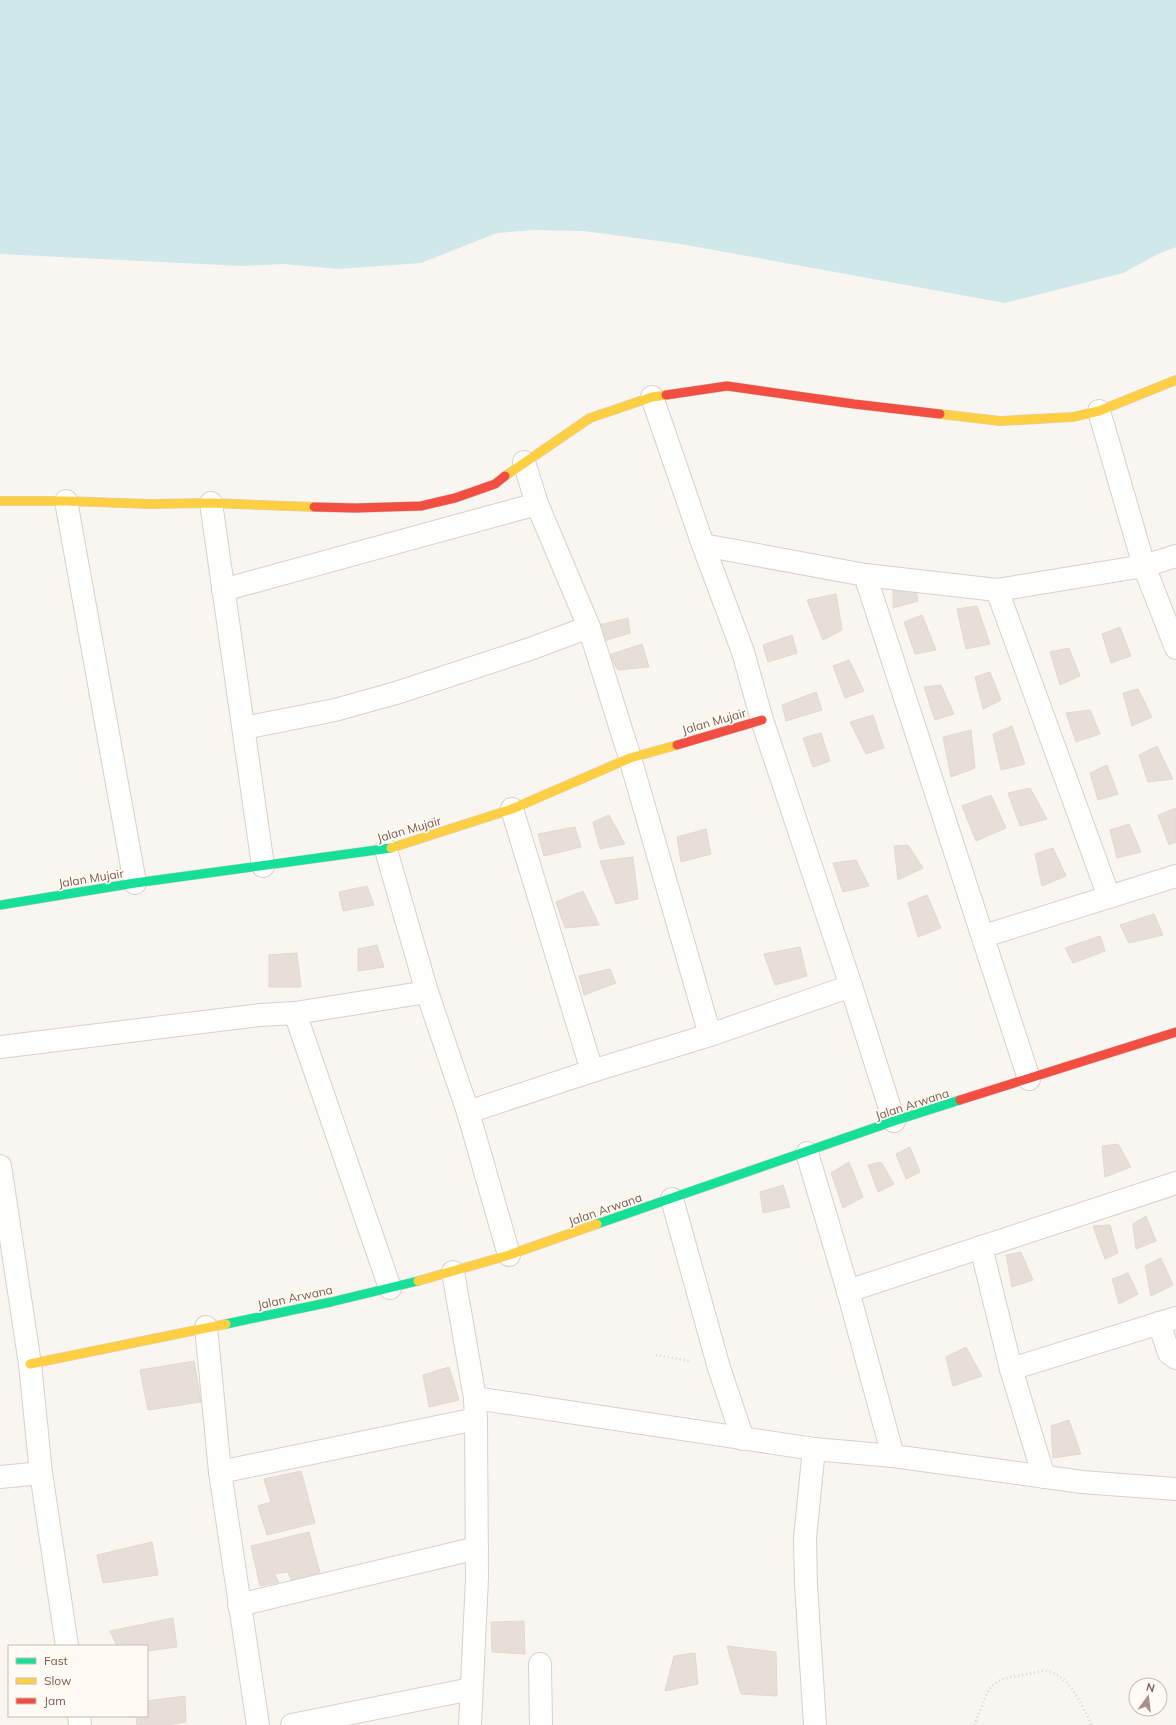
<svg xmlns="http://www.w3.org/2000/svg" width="1176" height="1725" font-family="Mulish,sans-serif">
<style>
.water{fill:#d0e8ea}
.building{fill:#e6ded7;stroke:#e2d8d2}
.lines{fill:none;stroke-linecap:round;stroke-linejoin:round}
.street-casing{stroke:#d7d1cb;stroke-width:24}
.fast-casing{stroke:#d9d2cb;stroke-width:10}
.slow-casing{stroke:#d9d2cb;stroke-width:10}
.jam-casing{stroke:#d9d2cb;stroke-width:10}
.path{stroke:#dcd5d0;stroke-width:2.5;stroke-dasharray:1 3;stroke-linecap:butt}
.street{stroke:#fefefd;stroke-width:22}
.fast{stroke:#16e098;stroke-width:9}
.slow{stroke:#ffcf43;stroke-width:9}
.jam{stroke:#f24e42;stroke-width:9}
.labels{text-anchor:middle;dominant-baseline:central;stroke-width:3.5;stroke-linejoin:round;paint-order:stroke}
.street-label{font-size:12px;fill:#7a5c4d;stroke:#fffaf3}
</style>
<rect width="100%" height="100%" fill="#f9f5f0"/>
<!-- water -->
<path class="water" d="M0,0h1176v247l-18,7 -35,19 -118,30 -324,-59 -97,-13 -50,-1 -37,3 -76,30 -83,6 -54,-5 -42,2 -242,-12z"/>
<!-- building -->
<g class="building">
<path d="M915,587l3,14 -25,7v-18z"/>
<path d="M836,594l6,36 -19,10 -16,-40z"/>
<path d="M977,606l13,38 -24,5 -9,-40z"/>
<path d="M922,615l14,35 -21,4 -11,-32z"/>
<path d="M628,618l2,15 -26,8 -5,-16z"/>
<path d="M1120,627l11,29 -20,7 -9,-29z"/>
<path d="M792,635l5,18 -29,9 -5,-17z"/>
<path d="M642,644l7,23 -31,3 -9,-15z"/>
<path d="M1069,648l11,28 -20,9 -10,-33z"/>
<path d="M849,660l15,31 -19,7 -12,-32z"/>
<path d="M990,672l11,28 -18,9 -8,-32z"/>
<path d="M941,685l13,29 -19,6 -11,-33z"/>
<path d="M1138,689l14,28 -20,9 -9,-33z"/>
<path d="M816,692l6,18 -36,11 -4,-16z"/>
<path d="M1090,710l10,24 -24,8 -10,-29z"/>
<path d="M873,715l11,33 -18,6 -16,-32z"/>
<path d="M1012,726l13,38 -24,6 -8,-36z"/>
<path d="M971,730l4,38 -24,9 -8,-40z"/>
<path d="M821,733l9,28 -17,6 -10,-29z"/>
<path d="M1157,746l16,33 -25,3 -9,-27z"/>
<path d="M1107,765l11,29 -20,6 -8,-27z"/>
<path d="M1030,788l17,31 -27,7 -12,-33z"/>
<path d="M991,795l15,33 -30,13 -14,-35z"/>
<path d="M1176,808v34l-7,3 -11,-30z"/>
<path d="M609,815l16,29 -25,5 -7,-27z"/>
<path d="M1129,824l12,28 -24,6 -7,-28z"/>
<path d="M575,827l6,20 -37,9 -6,-22z"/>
<path d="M706,829l5,25 -30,8 -4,-25z"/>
<path d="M908,845l15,23 -25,12 -4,-34z"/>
<path d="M1053,848l13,28 -24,10 -7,-32z"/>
<path d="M633,857l5,42 -22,5 -16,-43z"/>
<path d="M856,860l13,26 -26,6 -10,-29z"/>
<path d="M367,886l7,19 -31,6 -4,-19z"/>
<path d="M583,891l16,34 -34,3 -9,-26z"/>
<path d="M927,895l14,33 -23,9 -10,-34z"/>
<path d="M1154,914l9,21 -34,8 -9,-18z"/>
<path d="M1100,936l5,15 -32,12 -8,-15z"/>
<path d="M377,945l7,22 -26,4v-22z"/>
<path d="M800,947l7,29 -32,9 -11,-31z"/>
<path d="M297,953l4,34h-32v-32z"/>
<path d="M610,969l6,14 -32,12 -5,-19z"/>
<path d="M1118,1144l13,23 -26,10 -3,-31z"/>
<path d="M910,1147l10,25 -14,7 -10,-25z"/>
<path d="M849,1162l14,35 -20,11 -12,-35z"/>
<path d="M881,1162l13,22 -16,8 -10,-27z"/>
<path d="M783,1185l7,22 -27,6 -3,-21z"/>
<path d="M1146,1216l10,25 -20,8 -3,-25z"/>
<path d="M1110,1225l8,28 -13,6 -12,-33z"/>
<path d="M1021,1252l12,28 -21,7 -6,-32z"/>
<path d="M1161,1258l12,27 -22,11 -6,-30z"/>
<path d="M1128,1273l10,21 -19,10 -7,-25z"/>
<path d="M966,1347l16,29 -29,10 -7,-29z"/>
<path d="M194,1361l7,41 -53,8 -8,-40z"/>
<path d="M449,1367l10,33 -30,7 -6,-32z"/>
<path d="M1069,1420l12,34 -28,4 -2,-32z"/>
<path d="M301,1471l14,52 -48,12 -9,-29 13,-4 -7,-23z"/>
<path d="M309,1532l12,45 -28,7 -5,-12 -14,2 5,8 -19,4 -9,-40z"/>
<path d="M152,1542l6,33 -55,8 -6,-28z"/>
<path d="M173,1618l4,29 -30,4v-5h-30l-7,-15z"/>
<path d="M524,1621l1,33 -33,-2 -1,-30z"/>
<path d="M727,1646l49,6 1,44 -36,-2z"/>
<path d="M695,1653l3,31 -33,7 9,-35z"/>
<path d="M185,1696l1,26 -19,3h-30l-1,-9h11v-15z"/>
</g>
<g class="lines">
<defs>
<g id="street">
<path d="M652,397l51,148 40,107 19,68 89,266 43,135"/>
<path d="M1099,411l45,155 32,82"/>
<path d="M524,462l13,42 52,123 41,131 80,277 141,-49"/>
<path d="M66,501l69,382"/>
<path d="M211,503l52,363"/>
<path d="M703,545l162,30"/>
<path d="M223,590l314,-86"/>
<path d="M997,590l112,307"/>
<path d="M244,728l91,-18 61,-17 134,-44 59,-22"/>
<path d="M512,809l80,262"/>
<path d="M386,850l41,142"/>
<path d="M984,936l192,-60"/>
<path d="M295,1013l95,275"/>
<path d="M0,1047l260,-32 35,-2 132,-21 41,120 41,143"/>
<path d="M1029,1079l-164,-504 132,15 147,-24 32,-10"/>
<path d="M468,1112l124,-41 118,-36"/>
<path d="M807,1153l41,138 45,165"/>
<path d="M0,1166l30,198 11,109 26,173"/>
<path d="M672,1199l47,169 24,71"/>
<path d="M981,1247l30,122 33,108"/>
<path d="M453,1272l22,126 1,21 1,159 -7,147"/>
<path d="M848,1291l328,-108"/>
<path d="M1159,1323l10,30 7,5"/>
<path d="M206,1327l14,145 38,253"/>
<path d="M1011,1369l165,-51"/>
<path d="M475,1398l339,51 79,7 189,26 94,7"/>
<path d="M814,1449l-9,89 1,47 9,140"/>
<path d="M220,1472l256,-53"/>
<path d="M0,1477l41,-4"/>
<path d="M239,1605l238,-57"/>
<path d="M540,1664l1,61"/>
<path d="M79,1716l1,9"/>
<path d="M292,1725l179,-36"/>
</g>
<g id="fast">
<path d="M0,905l135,-22 256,-35"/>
<path d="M597,1224l297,-103 66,-21"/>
<path d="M226,1324l105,-22 87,-21"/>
</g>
<g id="slow">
<path d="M940,414l60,7 73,-4 26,-6 77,-31"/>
<path d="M505,476l85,-58 62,-21 14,-2"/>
<path d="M0,501h66l83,3 62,-1 103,4"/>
<path d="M391,848l121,-39 118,-51 47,-13"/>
<path d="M418,1281l91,-26 88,-31"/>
<path d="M30,1364l196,-40"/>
</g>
<g id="jam">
<path d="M666,395l61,-9 127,18 86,10"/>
<path d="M314,507l42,1 65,-2 34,-8 40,-14 10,-8"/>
<path d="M677,745l85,-25"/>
<path d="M960,1100l216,-68"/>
</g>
</defs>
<!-- street casing -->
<use href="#street" class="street-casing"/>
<!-- fast casing -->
<use href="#fast" class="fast-casing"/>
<!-- slow casing -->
<use href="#slow" class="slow-casing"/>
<!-- jam casing -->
<use href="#jam" class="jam-casing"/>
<!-- path -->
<g class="path">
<path d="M656,1355l33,6"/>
<path d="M974,1725l15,-36 5,-5 8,-5 40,-8c27,0 39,34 50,54"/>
</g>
<!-- street -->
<use href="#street" class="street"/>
<!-- fast -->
<use href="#fast" class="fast"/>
<!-- slow -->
<use href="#slow" class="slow"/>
<!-- jam -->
<use href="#jam" class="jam"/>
</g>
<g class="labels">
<!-- street labels -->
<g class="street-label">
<text transform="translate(714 721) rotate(-16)">Jalan Mujair</text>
<text transform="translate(409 829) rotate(-16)">Jalan Mujair</text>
<text transform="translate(91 878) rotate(-9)">Jalan Mujair</text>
<text transform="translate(912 1104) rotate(-18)">Jalan Arwana</text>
<text transform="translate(605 1209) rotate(-19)">Jalan Arwana</text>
<text transform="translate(295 1297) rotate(-12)">Jalan Arwana</text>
</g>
</g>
<!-- legend -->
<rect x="8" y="1645" width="140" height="72" fill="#fffaf3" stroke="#cabbb1"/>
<rect x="16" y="1658" width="20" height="6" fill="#16e098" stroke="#cabbb1"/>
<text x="44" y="1665" font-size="12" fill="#7a5c4d">Fast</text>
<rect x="16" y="1678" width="20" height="6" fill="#ffcf43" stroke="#cabbb1"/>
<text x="44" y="1685" font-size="12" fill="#7a5c4d">Slow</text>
<rect x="16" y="1698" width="20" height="6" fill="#f24e42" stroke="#cabbb1"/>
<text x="44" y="1705" font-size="12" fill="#7a5c4d">Jam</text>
<!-- north arrow -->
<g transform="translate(1148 1697) rotate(15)"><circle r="19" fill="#fffaf3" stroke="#cabbb1"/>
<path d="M0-3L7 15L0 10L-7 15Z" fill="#a69286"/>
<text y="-6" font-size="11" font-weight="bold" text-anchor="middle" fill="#7a5c4d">N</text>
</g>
</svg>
